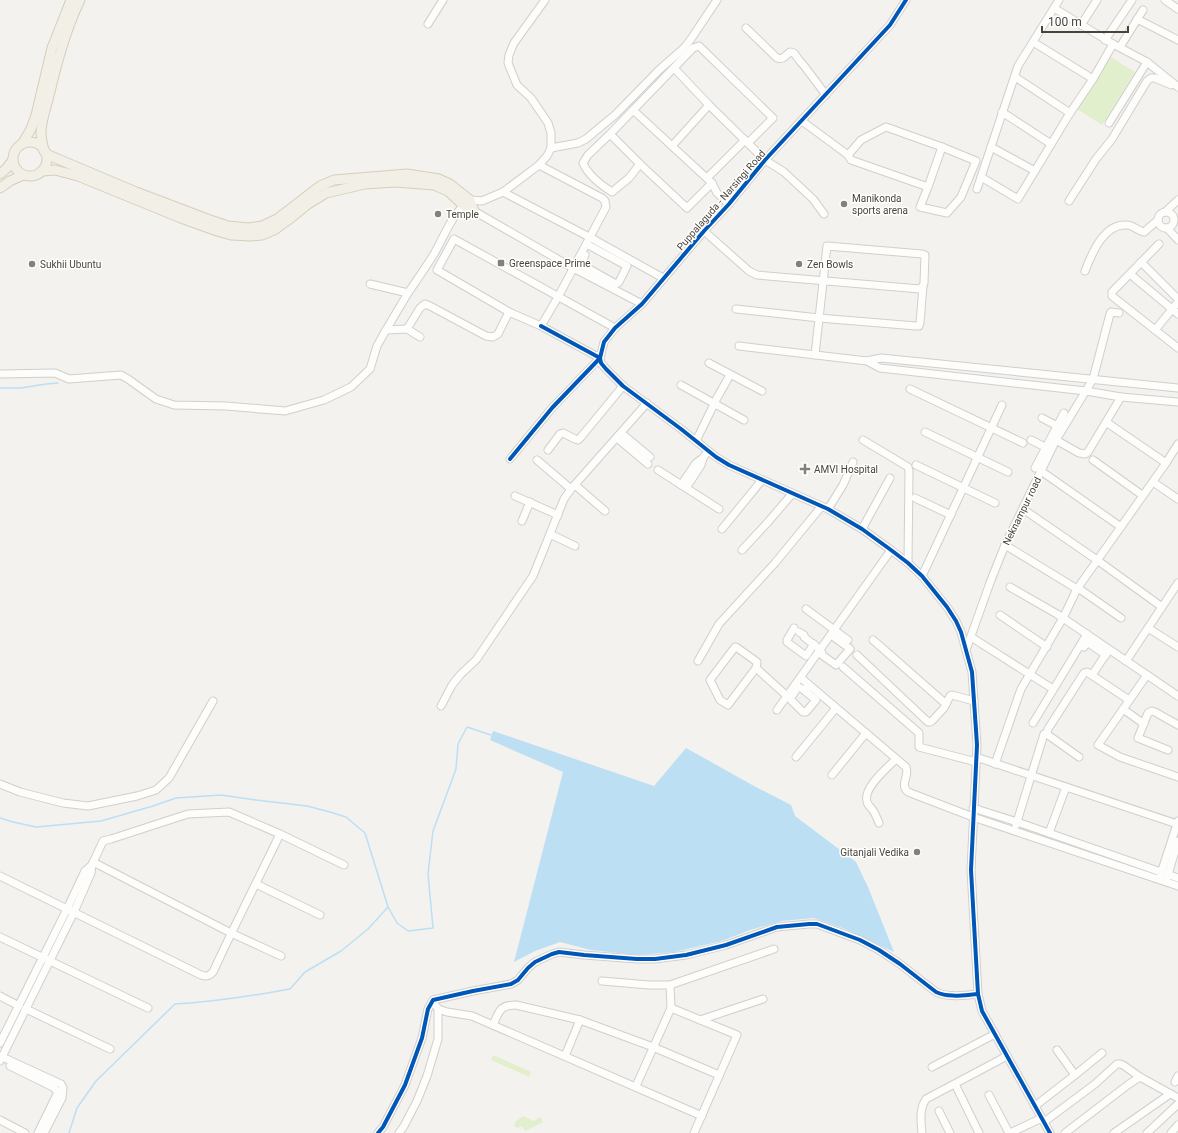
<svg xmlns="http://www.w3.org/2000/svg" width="1178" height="1133" font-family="Roboto,sans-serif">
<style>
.green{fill:#e2efcc}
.water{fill:#bcdff4}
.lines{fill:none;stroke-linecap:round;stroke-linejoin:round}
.stream{stroke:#bcdff4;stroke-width:1.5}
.minor-casing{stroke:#d2cfcb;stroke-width:9}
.major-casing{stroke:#d7ceba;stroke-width:11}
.minor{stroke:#fdfdfc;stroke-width:7}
.major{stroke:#f2efe6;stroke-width:9}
.cycleway-casing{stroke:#fff;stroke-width:6}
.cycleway{stroke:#0057b8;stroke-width:4}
.poi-dot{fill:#868077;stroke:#fff;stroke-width:1.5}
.labels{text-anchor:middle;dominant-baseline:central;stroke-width:3;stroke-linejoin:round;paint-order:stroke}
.poi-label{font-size:10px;fill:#4c4337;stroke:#fff;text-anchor:start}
.street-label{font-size:10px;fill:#4c4337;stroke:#fff}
</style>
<rect width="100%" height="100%" fill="#f3f2ee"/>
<!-- green -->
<g class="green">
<path d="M1109,56l26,16 -33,53 -25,-16z"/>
<path d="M493,1055l38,17 -2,5 -38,-17z"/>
<path d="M523,1116l11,5 6,-4 3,5 -18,9 -3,-5 -4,2 -4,-2 2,-5z"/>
</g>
<!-- water -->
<path class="water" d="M493,731l161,55 32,-38 68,38 37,19 4,11 61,46 12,25 26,65 -49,-23 -31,-11 -32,3 -32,9 -28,11 -48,11 -37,3 -46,-5 -31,-8 -25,9 -21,11 49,-190 -73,-32z"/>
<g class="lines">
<!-- stream -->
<g class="stream">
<path d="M0,388h21l25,-4 12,-1"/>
<path d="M0,818l13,4 23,5 65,-6 52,-15 23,-8 45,-3 35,5 51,6 23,6 16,5 19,16 23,74 9,16 11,8 25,-3 -5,-54 5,-43 23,-62 2,-25 9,-17 24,8"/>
<path d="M69,1133l8,-25 19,-27 79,-77c39,-2 77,-8 115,-15l15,-17 36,-21 27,-22 20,-22"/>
</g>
<defs>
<g id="minor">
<path d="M1165,0l13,9"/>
<path d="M1054,8l59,36 34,18 31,25"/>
<path d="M1137,19l41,21"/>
<path d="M428,24l15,-24"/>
<path d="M1081,25l16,-25"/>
<path d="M746,28l31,30c6,2 8,-2 13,-6l4,1 5,7 6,7 21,28"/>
<path d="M1105,40l27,-40"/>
<path d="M1033,42l60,37 20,-35"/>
<path d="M1120,47l23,-37"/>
<path d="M674,68l35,37 56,55 19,12 29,27 11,15"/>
<path d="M1015,77l55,36 23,-34"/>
<path d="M633,110l79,73 5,10 12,11"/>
<path d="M1002,112l49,32"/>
<path d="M802,121l46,34 3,5 77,27 -8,20 27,6 14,-16 15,-36 -34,-14 -14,40"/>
<path d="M1109,123l38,-61"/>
<path d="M610,134l30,30 -11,14 -17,14c-11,-7 -24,-17 -29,-29l5,-8 22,-21 83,-86 6,-2 74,72 -25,25"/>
<path d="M672,146l37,-41"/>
<path d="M991,147l44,24"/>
<path d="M551,148l27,-5 8,-4 30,-25 43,-44 25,-22 7,-9 26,-39"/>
<path d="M848,155l13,-15 25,-13 56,20"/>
<path d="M640,164l47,44 25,-25"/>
<path d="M981,177l37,22 52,-86"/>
<path d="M707,178l38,-38"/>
<path d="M977,189l41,-123 41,-66"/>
<path d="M503,192l90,47 70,39"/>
<path d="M1069,201l27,-42 16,-20 35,-58 4,-3h4l16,7 2,-2"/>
<path d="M474,211l99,57 69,36"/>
<path d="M1165,212l13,-12"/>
<circle cx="1166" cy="220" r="8"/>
<path d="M1167,228l11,12"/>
<path d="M704,231l45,40 8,4 163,14 3,-3 1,-3 1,-28 -3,-1 -95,-8 -12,109"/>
<path d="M1159,244l-47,48v4l66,52"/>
<path d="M585,255l-4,8 1,2 34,19 3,-2 8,-16 -37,-20"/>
<path d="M1141,262l37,37"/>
<path d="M1085,271c7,-18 19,-48 42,-46 6,0 11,6 17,7l14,-12"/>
<path d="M1130,274l48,40"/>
<path d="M370,284l38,9c9,-13 18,-26 26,-39 11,-19 18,-41 36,-54l12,1 21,-9 36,-27 8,-9 4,-8v-15l-3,-10 -17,-25 -14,-13 -9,-22 1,-8 5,-12 31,-43"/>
<path d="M736,309l83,9 97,8h3l1,-3 3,-37"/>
<path d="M509,312l-72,-42 17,-31 161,89"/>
<path d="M541,326l59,32 1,5 5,6 17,17 58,43 35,28 13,8 99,44 34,20 29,21 17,13 14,13 25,31 9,14 5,11 11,40 4,58 1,15 -6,125 7,124 4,17 68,122"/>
<path d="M407,329l13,-21 5,-4 5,2 56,30 7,1 5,-3 11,-22 32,14 17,-29 48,-90 -1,-6 -3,-3 -63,-33"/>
<path d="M386,330l21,-1 13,8"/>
<path d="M1155,330l23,-28"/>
<path d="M739,346l128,15 14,-3 297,30"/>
<path d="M867,361l13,7 206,23 35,6 57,5"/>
<path d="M709,363l53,28"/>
<path d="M0,374l55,-1 14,6 52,-4 7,4 28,20 18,6 52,1 59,5 39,-11 27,-13 19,-18 7,-23 9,-16 22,-37"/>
<path d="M681,385l63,35"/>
<path d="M910,389l113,54"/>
<path d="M1121,397l-15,25 60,41"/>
<path d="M1042,418l19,10"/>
<path d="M925,432l83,40"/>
<path d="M621,433l29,24"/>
<path d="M617,438l31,26"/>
<path d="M863,440l45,27 1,4 -1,92"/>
<path d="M1031,440l18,9"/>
<path d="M1056,440l23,13 6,1 3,-2 18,-30"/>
<path d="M696,441l21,-43 13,-23"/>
<path d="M548,450l12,-16 3,-1 12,6 3,1 3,-3 42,-51"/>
<path d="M510,459l42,-51 48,-50 4,-16 11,-14 27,-24 62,-73 25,-27 36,-44 125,-135 16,-25"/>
<path d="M537,460l34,29 76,-86"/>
<path d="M1093,460l49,35"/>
<path d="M916,465l79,38"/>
<path d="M1035,468l29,-55"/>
<path d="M658,470l61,39"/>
<path d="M1041,471l80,56"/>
<path d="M1153,482l25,17"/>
<path d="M575,485l30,26"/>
<path d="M681,485l15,-22 7,-5 5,-7"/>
<path d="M686,488l15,-23 2,-7"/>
<path d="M515,496l43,19"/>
<path d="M915,498l36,17"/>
<path d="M828,509l15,-24 10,-23"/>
<path d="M1023,509l74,51 65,47"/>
<path d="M522,521l8,-19"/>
<path d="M722,529l40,-49"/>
<path d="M862,529l28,-51"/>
<path d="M550,534l25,12"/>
<path d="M1005,545l72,44"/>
<path d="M742,550l26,-28 24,-28"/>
<path d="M922,576l80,-171"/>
<path d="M1010,587l47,27 121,82"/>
<path d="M1078,588l43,30"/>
<path d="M806,609l42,31"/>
<path d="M1000,615l47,32"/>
<path d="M794,628l-7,12v2l19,14 8,-12"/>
<path d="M1148,628l30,19"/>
<path d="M799,632l5,3v2l13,10"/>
<path d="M971,637l82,52"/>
<path d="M873,640l73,64"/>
<path d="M1082,646l2,1 3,-5 19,13"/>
<path d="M966,650l25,-70 14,-35 51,-105 37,-61 17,-65 1,-2 8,1"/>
<path d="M820,651l2,2v2l14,10 14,-16 -1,-1 -18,-13"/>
<path d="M857,655l71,67h2l2,-1 12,-13 6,-12 2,-1 22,6"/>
<path d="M698,661l21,-37 56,-61 46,-56"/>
<path d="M1126,661l52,-78"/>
<path d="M843,667l76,66v14l57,15"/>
<path d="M756,668l-28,37 -8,-5 -10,-20 25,-33h1l21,15 -1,6 31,28"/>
<path d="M1092,675l16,-24"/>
<path d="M1147,675l-49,70 22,12 58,20"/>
<path d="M801,678l105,89c4,9 -7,17 2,25l65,25 205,69"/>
<path d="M805,691l-4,-3 -3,-1 -8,12 13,13h3l10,-12 -11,-9 4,-6"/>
<path d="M441,706l11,-21 9,-11 15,-14 57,-84 31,-77 7,-10"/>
<path d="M1123,709l21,15"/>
<path d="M777,710l114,-160"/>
<path d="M1033,723l54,-89"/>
<path d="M1168,750l-30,-12 10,-25 4,-2 3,1 23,13"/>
<path d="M796,757l40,-49"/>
<path d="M976,757l201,67"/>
<path d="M1079,757l-31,-22 -1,-2 1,-4 36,-56 3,-1 42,28"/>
<path d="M995,764l26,-75 42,-71 14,-29 89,-126 12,-19"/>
<path d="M832,775l34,-42"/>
<path d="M0,784l20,8 43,11 25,3 49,-10 19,-6 13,-12 44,-77"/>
<path d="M973,808l44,14 161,56"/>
<path d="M879,823c-2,-5 -4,-10 -7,-14 -2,-3 -5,-4 -5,-8 -4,-13 20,-33 29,-42"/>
<path d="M1016,825l28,-91"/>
<path d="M1049,833l17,-46"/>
<path d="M93,862l138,71 50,23"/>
<path d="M0,876l199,98c6,3 9,3 14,-2 21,-46 45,-92 67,-138"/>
<path d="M1160,876l18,-55"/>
<path d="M1167,878l11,-37"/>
<path d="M256,884l64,31"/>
<path d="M0,937l148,71"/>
<path d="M602,981l47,4h21l1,23 -35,78"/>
<path d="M670,985l104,-36"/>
<path d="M0,996l19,10"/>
<path d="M671,1008l66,27 -43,98"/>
<path d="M26,1009l84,40"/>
<path d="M438,1009l9,3 25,4 230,100"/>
<path d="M700,1020l63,-21"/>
<path d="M493,1025c6,-13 6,-20 23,-20l64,15 73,27 66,28"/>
<path d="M0,1043l67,-134 18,-38 7,-6 11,-24 8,-2 77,-25 41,-2 51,22 64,31"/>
<path d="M1057,1050l18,25"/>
<path d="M0,1056l61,28 2,4 -1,10 -18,35"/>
<path d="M565,1056l15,-36"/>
<path d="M0,1061l74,-149 17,-39 1,-8"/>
<path d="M10,1066l43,21 5,5 -20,41"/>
<path d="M932,1067l63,-33"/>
<path d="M1175,1082l3,-6"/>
<path d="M955,1084l24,49"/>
<path d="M989,1095l20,38"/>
<path d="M1035,1106l40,-31 27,-22"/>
<path d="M939,1111l11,22"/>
<path d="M0,1120l25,13"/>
<path d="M1044,1122l51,-38 22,-20h3l3,1 17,12 38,21"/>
<path d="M378,1133l5,-6 22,-42 17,-47 6,-29 5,-9 40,-9 38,-7 7,-4 10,-12 7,-6 17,-8 7,-2 25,3 53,4h18l31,-4 40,-10 51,-18 32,-3h8l43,16 19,10 21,14 36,28c13,6 28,3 42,2"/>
<path d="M399,1133l5,-7 13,-25 10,-25 11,-37v-30l-2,-3"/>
<path d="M922,1133c-1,-11 -3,-24 4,-34l81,-43"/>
<path d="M1010,1133l32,-15"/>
<path d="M1065,1133l64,-49 11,-7"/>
<path d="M1114,1133l56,-39"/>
<path d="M1147,1133l31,-29"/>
<path d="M1171,1133l7,-8"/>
</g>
<g id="major">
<circle cx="30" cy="159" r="17"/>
<path d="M22,144l9,-15 5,-14 16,-67 19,-48"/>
<path d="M44,151c-1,-6 -3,-12 -3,-18 0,-11 4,-23 7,-33 8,-34 17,-69 32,-100"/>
<path d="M46,154l90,38 74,28 18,6 21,2 13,-2 15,-7 43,-33 14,-6 73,-6 32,5 11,5 20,16 4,11"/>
<path d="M42,171l13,-1 23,6 103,42 36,13 14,4 20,1 11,-1 12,-5 18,-13 16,-13 18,-11 39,-9 30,-2 39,3 14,6 15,14 11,6"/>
<path d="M0,174l6,-5 7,-9"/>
<path d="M0,188l10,-7 13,-6"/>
</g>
</defs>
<!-- minor casing -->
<use href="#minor" class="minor-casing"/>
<!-- major casing -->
<use href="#major" class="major-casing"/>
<!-- minor -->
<use href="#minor" class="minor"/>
<!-- major -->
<use href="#major" class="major"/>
<defs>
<g id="cycleway">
<path d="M541,326l59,32 1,5 5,6 17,17 58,43 35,28 13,8 99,44 34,20 29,21 17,13 14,13 25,31 9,14 5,11 11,40 4,58 1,15 -6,125 7,124 4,17 68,122"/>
<path d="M510,459l42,-51 48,-50 4,-16 11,-14 27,-24 62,-73 25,-27 36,-44 125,-135 16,-25"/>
<path d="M378,1133l5,-6 22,-42 17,-47 6,-29 5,-9 40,-9 38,-7 7,-4 10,-12 7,-6 17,-8 7,-2 25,3 53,4h18l31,-4 40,-10 51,-18 32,-3h8l43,16 19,10 21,14 36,28c13,6 28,3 42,2"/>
</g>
</defs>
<!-- cycleway casing -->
<use href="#cycleway" class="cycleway-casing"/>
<!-- cycleway -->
<use href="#cycleway" class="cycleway"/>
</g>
<!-- markers -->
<g class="poi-dot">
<circle cx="844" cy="204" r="4"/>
<circle cx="438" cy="214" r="4"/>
<rect x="497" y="259" width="8" height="8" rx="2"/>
<circle cx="32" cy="264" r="4"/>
<circle cx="799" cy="264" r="4"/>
<path d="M803 463h4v4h4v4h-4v4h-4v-4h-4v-4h4z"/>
<circle cx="917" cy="852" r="4"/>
</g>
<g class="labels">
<!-- poi labels -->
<g class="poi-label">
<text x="852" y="198">Manikonda<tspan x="852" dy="12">sports arena</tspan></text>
<text x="446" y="214">Temple</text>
<text x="509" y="263">Greenspace Prime</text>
<text x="40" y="264">Sukhii Ubuntu</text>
<text x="807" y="264">Zen Bowls</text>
<text x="814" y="469">AMVI Hospital</text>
<text x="909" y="852" text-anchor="end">Gitanjali Vedika</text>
</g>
<!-- street labels -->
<g class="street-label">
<text transform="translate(721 200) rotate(-49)">Puppalaguda - Narsingi Road</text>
<text transform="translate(1022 511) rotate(-64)">Neknampur road</text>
</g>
</g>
<!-- scale -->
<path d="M1042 26v6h86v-6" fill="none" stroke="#4c4337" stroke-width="2"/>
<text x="1048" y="26" font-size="12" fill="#4c4337" stroke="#ffffff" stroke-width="3" paint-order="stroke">100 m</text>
</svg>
